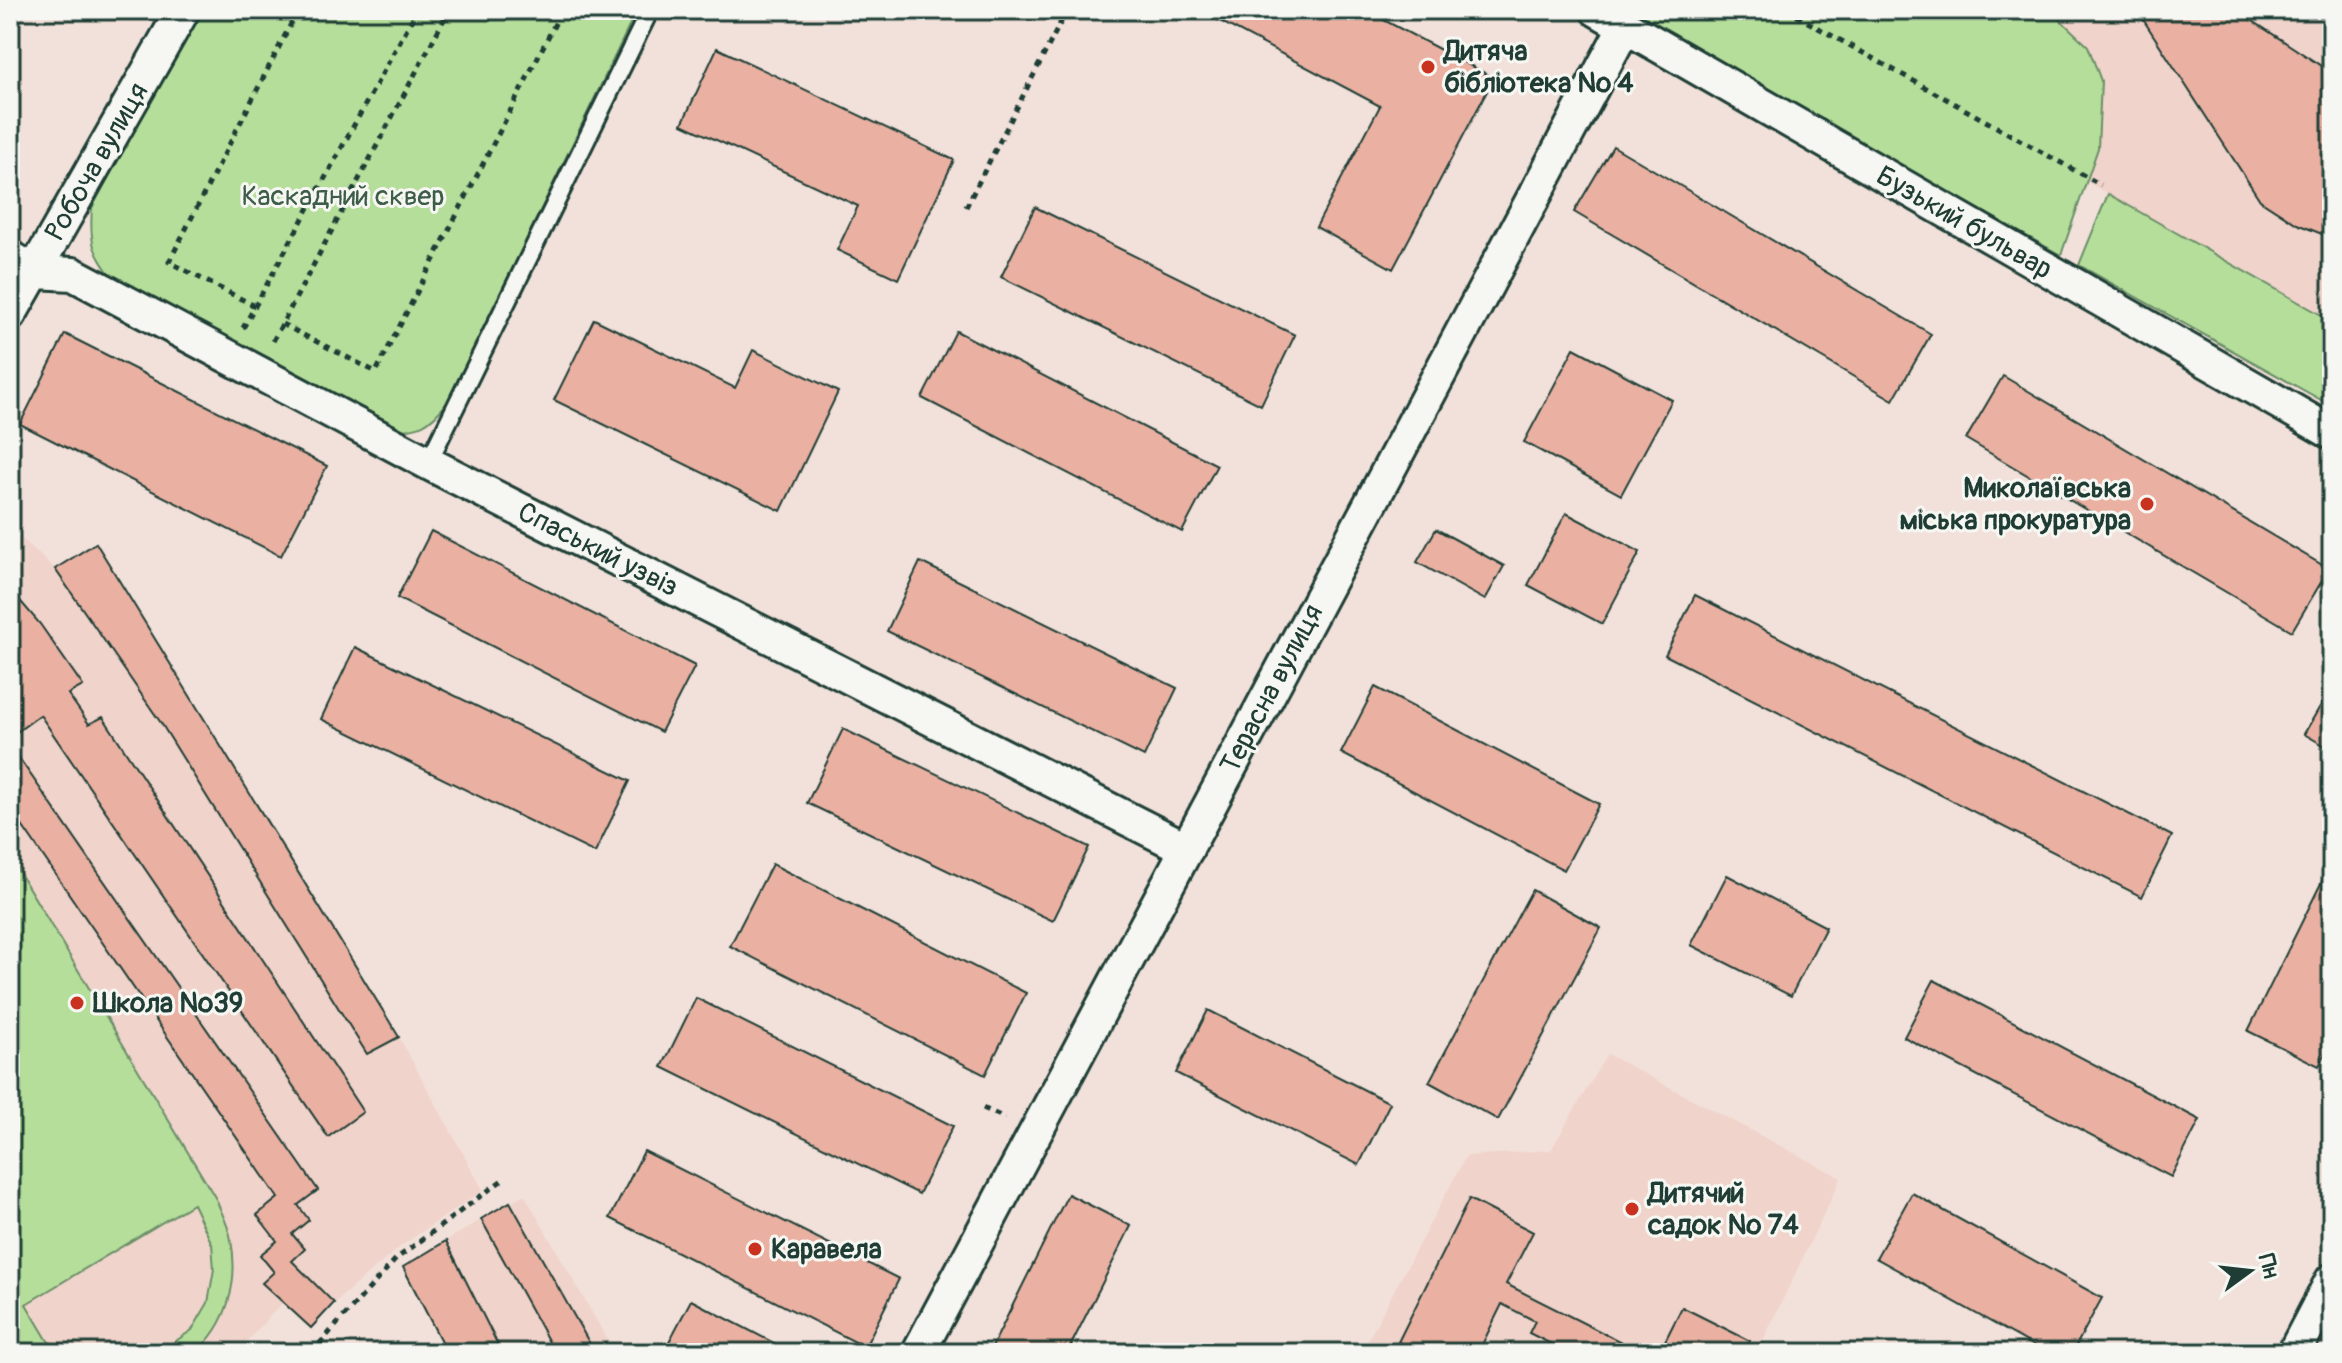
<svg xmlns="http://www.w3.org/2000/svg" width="2342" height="1363" font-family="Pangolin,sans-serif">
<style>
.built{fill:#f0d3ca}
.green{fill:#b6de9b;stroke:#6a8e68;stroke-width:2}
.building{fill:#eab1a3;stroke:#1f3d34;stroke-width:2}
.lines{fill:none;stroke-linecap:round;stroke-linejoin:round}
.service-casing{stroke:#1f3d34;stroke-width:22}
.minor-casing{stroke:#1f3d34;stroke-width:38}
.path{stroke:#1f3d34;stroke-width:5;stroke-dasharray:6 6;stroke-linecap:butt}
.service{stroke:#f6f6f2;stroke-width:16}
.minor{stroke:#f6f6f2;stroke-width:32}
.poi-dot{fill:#c8321e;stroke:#f6f6f2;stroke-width:3}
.labels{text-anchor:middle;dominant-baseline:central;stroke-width:6;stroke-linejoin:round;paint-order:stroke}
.poi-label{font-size:28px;font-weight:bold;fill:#1f3d34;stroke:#f6f6f2;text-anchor:start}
.street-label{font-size:28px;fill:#1f3d34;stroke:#f6f6f2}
.park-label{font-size:28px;fill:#3d5d49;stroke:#f6f6f2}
</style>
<rect width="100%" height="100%" fill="#f2e1da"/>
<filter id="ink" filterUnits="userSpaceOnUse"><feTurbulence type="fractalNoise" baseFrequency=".0125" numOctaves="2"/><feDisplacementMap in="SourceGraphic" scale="16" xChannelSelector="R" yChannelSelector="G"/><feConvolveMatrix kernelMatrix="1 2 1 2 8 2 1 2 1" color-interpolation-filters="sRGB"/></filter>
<g filter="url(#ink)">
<!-- built -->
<g class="built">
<path d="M2050,10h282v311l-245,-139 11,-34z"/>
<path d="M10,528l45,41 41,-26 303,494 84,153 -82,56 -67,57 -23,25 -29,-25 -46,50h-226z"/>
<path d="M1607,1054l234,124 -84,175h-396l105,-197 85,-6z"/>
<path d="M524,1194l91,159h-168l-44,-86z"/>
</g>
<!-- green -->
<g class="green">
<path d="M199,10h438l-189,392c-20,24 -28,28 -59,29l-274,-149c-21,-30 -26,-36 -23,-74z"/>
<path d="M1619,10h431l38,36 13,35 -3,67 -37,107z"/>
<path d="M2108,194l224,127v85l-253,-141z"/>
<path d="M10,862l6,5 200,332c5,13 13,27 15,41 8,42 -3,85 -36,113h-37l34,-23 16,-27 6,-34 -2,-25 -19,-40 -167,100 22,37 19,12h-51l-6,-11z"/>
</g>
<!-- building -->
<g class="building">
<path d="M1199,10h166l129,68 -101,191 -77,-42 64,-121z"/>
<path d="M2137,10h99l96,63v165l-35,-14 -37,-24z"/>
<path d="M717,48l237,112 -56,119 -61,-29 21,-44 -176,-82z"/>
<path d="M1613,146l318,188 -38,66 -319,-188z"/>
<path d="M1035,207l260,128 -34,70 -260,-128z"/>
<path d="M594,319l141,69 18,-38 85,42 -57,119 -227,-111z"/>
<path d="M956,331l261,134 -35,67 -260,-134z"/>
<path d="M65,334l262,132 -46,90 -261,-132z"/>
<path d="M1574,348l98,52 -51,95 -97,-53z"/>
<path d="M2003,376l326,193 -37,62 -326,-192z"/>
<path d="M1566,513l74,39 -38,72 -74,-39z"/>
<path d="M1436,529l68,37 -19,34 -68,-38z"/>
<path d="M431,531l264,135 -34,66 -264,-134z"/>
<path d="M96,543l94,153 209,341 -32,17 -206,-331 -106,-154z"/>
<path d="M920,562l257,126 -33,69 -257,-126z"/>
<path d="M10,589l30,35 43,62 -15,8 21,30 14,-7 260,395 -35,25 -288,-422 -30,22z"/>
<path d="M1695,595l477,241 -30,61 -477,-242z"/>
<path d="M355,647l275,134 -35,72 -274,-134z"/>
<path d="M2332,686v64l-28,-16z"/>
<path d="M1375,687l224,117 -35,66 -223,-117z"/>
<path d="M843,729l246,118 -36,74 -246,-118z"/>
<path d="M10,745l308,445 -20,15 11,15 -17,14 13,15 -13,12 42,42 -23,25 -49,-45 12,-11 -14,-17 17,-14 -20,-26 21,-17 -268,-390z"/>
<path d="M2332,861v180l-13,25 -71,-35z"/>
<path d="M772,864l254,129 -41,82 -255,-129z"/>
<path d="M1727,875l99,52 -35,69 -100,-51z"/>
<path d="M1532,890l69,38 -103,192 -69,-38z"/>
<path d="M1934,980l266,140 -29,57 -267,-140z"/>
<path d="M696,998l257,128 -34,68 -257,-127z"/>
<path d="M1208,1010l182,93 -31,62 -183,-92z"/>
<path d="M644,1151l255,128 -34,68 -255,-129z"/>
<path d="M1912,1193l190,105 -30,55h-25l-171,-95z"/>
<path d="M1068,1194l63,32 -64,127h-78z"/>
<path d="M1469,1199l64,33 -27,52 137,69h-74l-40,-20 6,-12 -33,-17 -24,49h-57l-23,-11z"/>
<path d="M510,1202l85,151h-40l-74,-134z"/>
<path d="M446,1241l56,112h-55l-44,-86z"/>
<path d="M691,1300l102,53h-130z"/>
<path d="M1682,1307l68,34 -6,12h-85z"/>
</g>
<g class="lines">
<defs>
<path id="service" d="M428,463l222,-453"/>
<g id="minor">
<path d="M1597,10l735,423"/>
<path d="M10,257l25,15 38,2 355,189 759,386"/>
<path d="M10,314l173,-304"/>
<path d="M918,1353l707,-1327"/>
<path d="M2294,1353l38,-73"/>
</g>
</defs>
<!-- service casing -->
<use href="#service" class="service-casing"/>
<!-- minor casing -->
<use href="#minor" class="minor-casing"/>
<!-- path -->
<g class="path">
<path d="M1786,10l315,175"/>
<path d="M966,207l101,-197"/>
<path d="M255,306l-86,-44 129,-252"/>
<path d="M282,324l94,48 186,-362"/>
<path d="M243,328l174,-318"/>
<path d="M273,341l176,-331"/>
<path d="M983,1108l22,10"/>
<path d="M311,1353l85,-94 109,-81"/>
</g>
<!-- service -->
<use href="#service" class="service"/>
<!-- minor -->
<use href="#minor" class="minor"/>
</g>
</g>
<!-- markers -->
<g class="poi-dot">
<circle cx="1428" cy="67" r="8"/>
<circle cx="2147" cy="504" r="8"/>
<circle cx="77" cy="1003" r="8"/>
<circle cx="1632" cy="1209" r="8"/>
<circle cx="755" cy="1249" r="8"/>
</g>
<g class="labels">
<!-- poi labels -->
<g class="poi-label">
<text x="1444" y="51">Дитяча<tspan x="1444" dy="32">бібліотека № 4</tspan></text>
<text x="2131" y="488" text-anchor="end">Миколаївська<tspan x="2131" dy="32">міська прокуратура</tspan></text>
<text x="93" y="1003">Школа №39</text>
<text x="1648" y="1193">Дитячий<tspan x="1648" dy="32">садок № 74</tspan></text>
<text x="771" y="1249">Каравела</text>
</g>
<!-- street labels -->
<g class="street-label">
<text transform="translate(97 162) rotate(-60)">Робоча вулиця</text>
<text transform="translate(1964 223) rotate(30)">Бузький бульвар</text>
<text transform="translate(598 550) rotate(27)">Спаський узвіз</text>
<text transform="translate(1272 689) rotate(-62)">Терасна вулиця</text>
</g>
<!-- park labels -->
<g class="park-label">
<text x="343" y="196">Каскадний сквер</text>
</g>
</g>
<!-- margin -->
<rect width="2342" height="1363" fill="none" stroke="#f6f6f2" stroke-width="40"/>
<rect x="20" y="20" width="2302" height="1323" fill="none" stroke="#1f3d34" stroke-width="3" filter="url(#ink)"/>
<!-- north arrow -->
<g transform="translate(2250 1271) rotate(75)" stroke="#f6f6f2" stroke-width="6" paint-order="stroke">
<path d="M0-6L14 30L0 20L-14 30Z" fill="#1f3d34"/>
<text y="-12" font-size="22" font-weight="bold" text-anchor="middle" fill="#1f3d34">Пн</text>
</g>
</svg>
